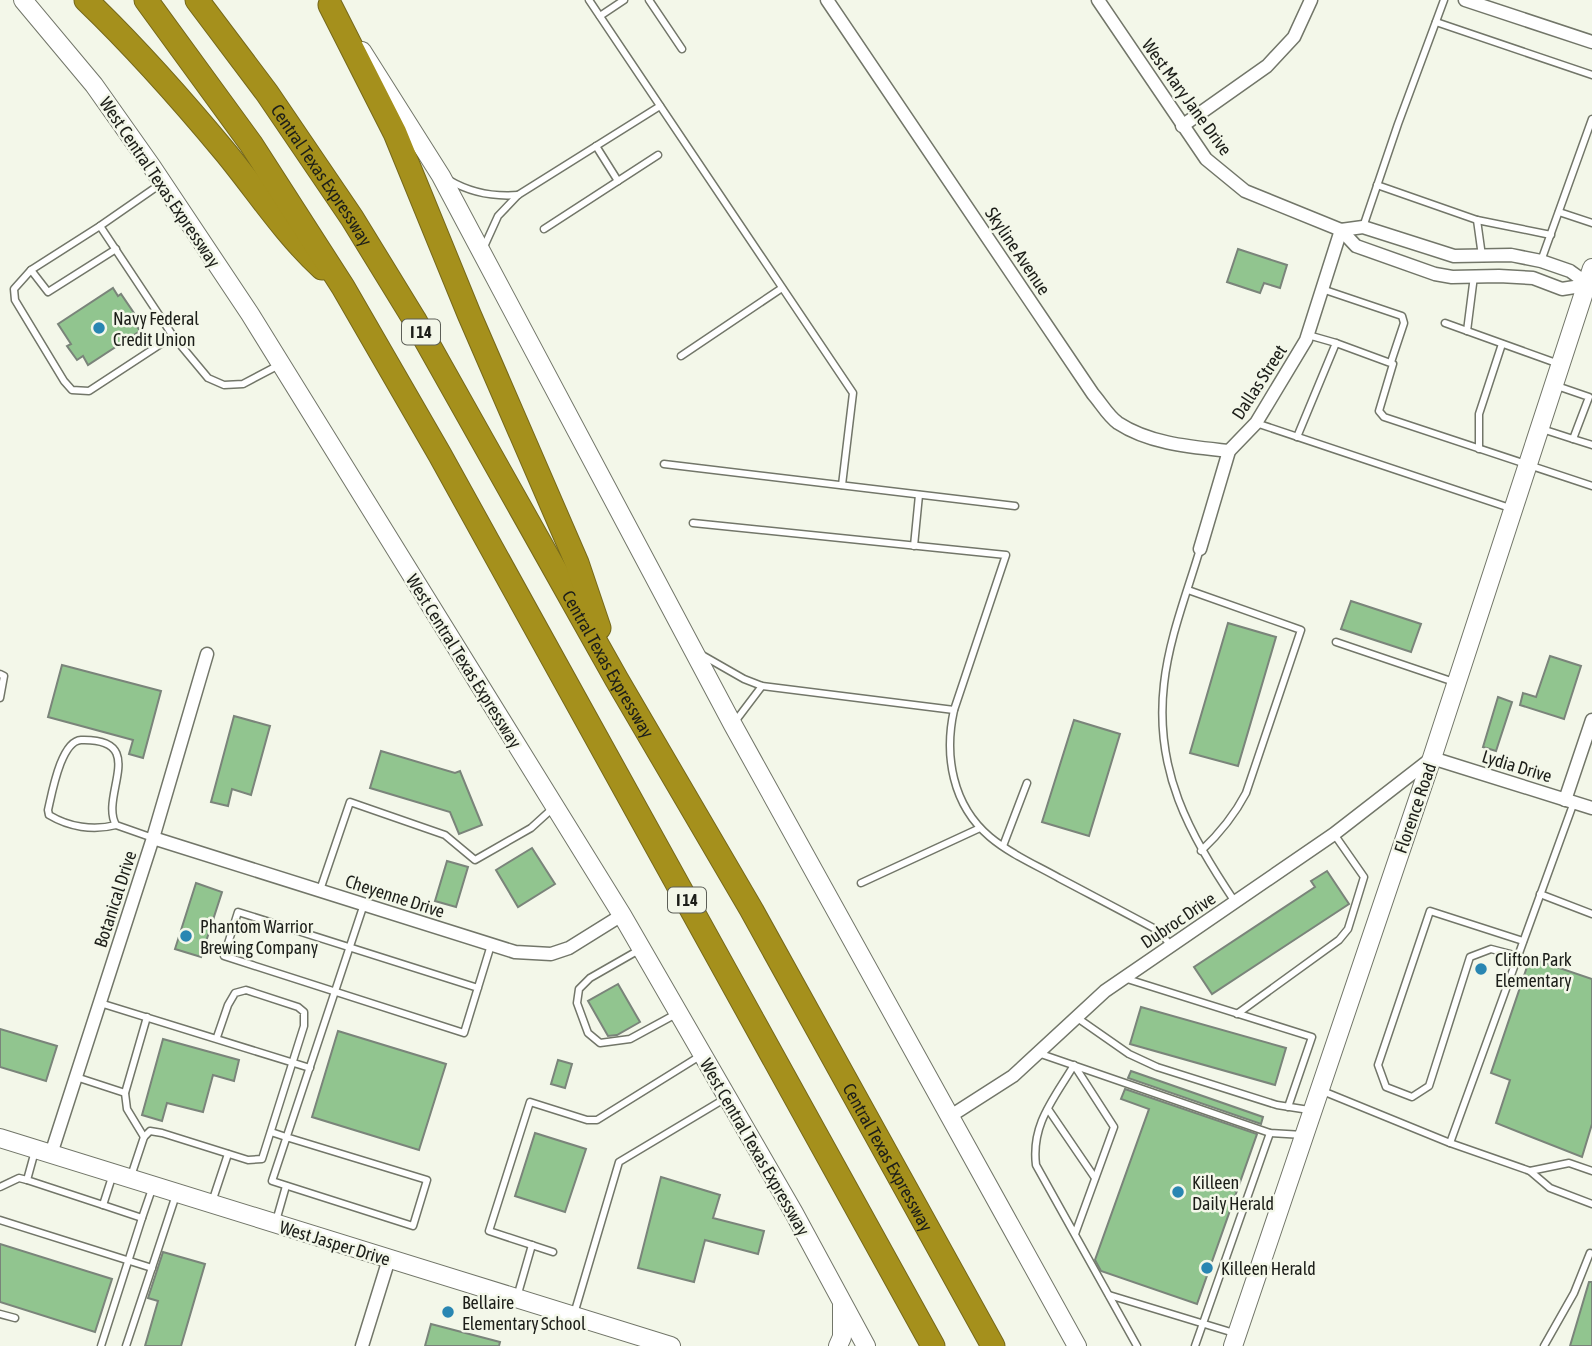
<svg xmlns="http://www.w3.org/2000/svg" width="1592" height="1346" font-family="'Asap Condensed',sans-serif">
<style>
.building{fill:#91c58f;stroke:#7a847a;stroke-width:2}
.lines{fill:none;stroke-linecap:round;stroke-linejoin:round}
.lane-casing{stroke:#727669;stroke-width:9}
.street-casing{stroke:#727669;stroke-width:15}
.secondary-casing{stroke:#727669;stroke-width:20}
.highway-casing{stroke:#75681b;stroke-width:25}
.lane{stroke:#fff;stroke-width:6}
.street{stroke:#fff;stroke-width:12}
.secondary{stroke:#fff;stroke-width:18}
.highway{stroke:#a5901c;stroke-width:23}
.poi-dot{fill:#2986b2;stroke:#f3f7e9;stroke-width:2.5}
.labels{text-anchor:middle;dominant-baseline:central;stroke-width:5;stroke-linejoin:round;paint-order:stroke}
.shield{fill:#f3f7e9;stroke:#5c5f57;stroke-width:2}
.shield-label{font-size:16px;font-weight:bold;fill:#1c1e19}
.street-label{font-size:18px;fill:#1c1e19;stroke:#f3f7e9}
.poi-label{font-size:18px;fill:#1c1e19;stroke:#f3f7e9;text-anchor:start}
</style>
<rect width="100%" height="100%" fill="#f3f7e9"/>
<!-- building -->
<g class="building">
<path d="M1238,249l49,16 -7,23 -16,-5 -4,10 -33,-11z"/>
<path d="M113,288l5,8 3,-2 13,19 -4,3 10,15 -52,34 -5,-9 -6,4 -10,-14 4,-2 -13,-20z"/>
<path d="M1351,601l70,23 -10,28 -70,-23z"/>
<path d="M1228,623l48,14 -38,129 -48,-13z"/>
<path d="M1550,656l31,10 -17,53 -44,-14 3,-12 13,4z"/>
<path d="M62,665l99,26 -18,67 -14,-4 4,-14 -85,-23z"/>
<path d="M1498,697l14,5 -16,49 -13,-4z"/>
<path d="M234,716l36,10 -19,69 -19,-6 -4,17 -17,-4z"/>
<path d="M1074,720l46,14 -31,102 -47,-14z"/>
<path d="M381,751l74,22 5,-2 22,54 -23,9 -9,-22 -80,-24z"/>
<path d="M532,848l23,36 -37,23 -22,-37z"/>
<path d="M447,861l21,6 -12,40 -21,-6z"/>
<path d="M1327,871l22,33 -137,90 -18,-27 121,-80 -4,-6z"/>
<path d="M196,883l26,9 -21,65 -26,-8z"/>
<path d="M1530,958l62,21v145l-10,33 -86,-34 14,-43 -19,-7z"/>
<path d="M618,984l22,38 -23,13 -9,1 -20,-35z"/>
<path d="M1141,1007l145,41 -11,37 -145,-41z"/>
<path d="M0,1029l57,17 -11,35 -46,-14z"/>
<path d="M338,1031l108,33 -27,86 -107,-33z"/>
<path d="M163,1039l76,21 -5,21 -21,-6 -10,37 -36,-9 -5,18 -20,-6z"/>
<path d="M558,1060l14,4 -7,24 -14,-4z"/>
<path d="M1131,1071l132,46 -2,7 -133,-46z"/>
<path d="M1125,1089l132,45 -60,170 -96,-33 -6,-11 54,-151 -28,-10z"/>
<path d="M535,1133l51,16 -21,63 -50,-16z"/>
<path d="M661,1177l59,18 -7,23 51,13 -6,23 -53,-14 -11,42 -56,-14z"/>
<path d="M0,1244l112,35 -17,53 -95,-30z"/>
<path d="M163,1252l42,12 -24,82h-36l13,-45 -10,-3z"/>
<path d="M1589,1282h3v64h-22z"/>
<path d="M431,1324l69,18 -1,4h-74z"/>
</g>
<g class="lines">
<defs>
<g id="lane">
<path d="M589,0l264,393 -11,92"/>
<path d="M649,0l33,49"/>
<path d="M600,16l24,-16"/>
<path d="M1436,22l156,53"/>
<path d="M596,146l22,35"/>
<path d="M449,180c22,13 44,17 69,15"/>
<path d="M162,183l-62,43 -69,44 -17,19 1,11 49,81 8,9 17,1 84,-55"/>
<path d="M1377,185l100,35 74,15"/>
<path d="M1559,212l33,11"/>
<path d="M1477,220l5,36"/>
<path d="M100,226l73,110 35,42 16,7 19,-1 36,-19"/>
<path d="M1363,227l35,-103 46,-124"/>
<path d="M544,229l114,-74"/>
<path d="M483,249l15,-33 20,-21 142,-89"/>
<path d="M1541,261l51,-142"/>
<path d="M31,270l17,22 68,-43"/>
<path d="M1322,289l80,27 2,7 -13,39"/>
<path d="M1445,323l114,41"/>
<path d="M1467,331l7,-55"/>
<path d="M1336,343l57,21 -14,47 5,6 208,69"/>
<path d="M681,356l101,-68"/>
<path d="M1256,423l254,85"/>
<path d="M1542,429l31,10 16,-42 -32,-11"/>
<path d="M1297,437l39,-94 -28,-8"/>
<path d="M1573,439l19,6"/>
<path d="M1479,449v-35l23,-70"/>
<path d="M664,464l351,42"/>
<path d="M693,523l313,32 -52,155c-10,45 -2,95 36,127 20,17 46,28 69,41 34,18 67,35 100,53l12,15"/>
<path d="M914,546l5,-51"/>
<path d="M1200,549c-13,44 -31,89 -36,135 -10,87 25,149 71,218"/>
<path d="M1188,590l113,40 -55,163c-12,23 -26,40 -45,58"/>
<path d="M1336,642l118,40"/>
<path d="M702,655l42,24 18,7 192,24"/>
<path d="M0,674l4,2 -4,22"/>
<path d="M734,723l28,-37"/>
<path d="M116,825c-23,6 -47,2 -67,-10l-1,-5c4,-17 13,-69 33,-70 69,-2 18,56 35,85l37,13"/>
<path d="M1003,846l24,-63"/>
<path d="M861,883l119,-55"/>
<path d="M320,890l30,-88 95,33 30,25 56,-32 22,-20"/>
<path d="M1540,894l52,20"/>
<path d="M639,950l-49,28 -11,11 -2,14 11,30 12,10 30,-4 46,-25"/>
<path d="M1518,956l-27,-7 -21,8 -41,129 -17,11 -26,-10 -8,-22 52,-154 93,30"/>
<path d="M1124,978l188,59 -24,70"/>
<path d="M478,988l-240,-76 -14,44 240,77 27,-88"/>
<path d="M100,1003l210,65"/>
<path d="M1237,1014l102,-74 9,-11 16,-52 -30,-43"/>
<path d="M1076,1017l53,37 28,13 120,38 32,5"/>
<path d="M1038,1053l232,80 33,2"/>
<path d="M76,1077l49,16"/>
<path d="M1320,1090l130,53 80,28 20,17 42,16"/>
<path d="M1048,1109l47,69"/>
<path d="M271,1132l15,5 141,43 -14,46 -141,-45c30,-92 61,-184 92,-277"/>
<path d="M144,1137l-17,-28 -2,-16 22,-76"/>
<path d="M1450,1143l124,-341"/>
<path d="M35,1151l-8,29 76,25 10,-31"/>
<path d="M1530,1171l39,-8 23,8"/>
<path d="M131,1176l13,-39 6,-6 12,2 86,27 14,-1 42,-133v-14l-6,-5 -52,-17 -11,3 -7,12 -11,32"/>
<path d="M0,1187l19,-9 8,2"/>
<path d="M212,1202l16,-48"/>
<path d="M103,1205l39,13 10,-29"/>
<path d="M0,1220l152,48"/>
<path d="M276,1221l10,-35"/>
<path d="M1075,1234l39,-107 -40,-62c-20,34 -43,59 -38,100l101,181"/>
<path d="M553,1252l-64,-21 41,-129 57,18h10l103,-64"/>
<path d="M1109,1295l125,38"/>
<path d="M517,1297l15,-52"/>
<path d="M0,1314l15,4"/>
<path d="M574,1314l45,-152 107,-64"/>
<path d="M101,1346l41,-128"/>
<path d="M126,1346l50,-151"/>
<path d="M1195,1346l75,-213"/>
<path d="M1544,1346l30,-53 16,-40"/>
</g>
<g id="street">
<path d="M827,0l266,394c8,9 15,22 25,29 32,21 74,24 111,28"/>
<path d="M1098,0l108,159 39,32 96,39 15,16 79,28 17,3 47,-1 34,2 29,11 25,-4"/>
<path d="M1465,0l127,42"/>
<path d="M1182,126l85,-60 27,-29 17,-37"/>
<path d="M1341,230l22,-3 91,29 57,-1 30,6 29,10 22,16"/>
<path d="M1200,549l29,-98 27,-28 50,-83 35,-110"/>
<path d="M1565,800l27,-80"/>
<path d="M153,838l362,114 36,2 18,-6 53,-33"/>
<path d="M949,1117l64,-41 92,-85 229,-157 98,-76 160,50"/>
<path d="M51,1154l102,-316 54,-184"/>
<path d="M362,1346l27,-87"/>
</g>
<g id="secondary">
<path d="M23,0l71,85 58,82 98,147 372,601 172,298 72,133"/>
<path d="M362,51l79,125 292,549 344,621"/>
<path d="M0,1138l671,208"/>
<path d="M838,1346l4,-9v-32"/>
<path d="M1233,1346l199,-588 160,-490"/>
</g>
<g id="highway">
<path d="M86,0c50,48 96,100 140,153 32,39 59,81 96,115"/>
<path d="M146,0l105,144 92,143 97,168 493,891"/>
<path id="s1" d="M197,0l70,93 85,125 62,101 203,361 134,229 242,437"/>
<path d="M330,5l65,128 74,181 108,249 22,65"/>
</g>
</defs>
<!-- lane casing -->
<use href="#lane" class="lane-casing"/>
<!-- street casing -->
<use href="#street" class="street-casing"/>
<!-- secondary casing -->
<use href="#secondary" class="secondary-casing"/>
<!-- highway casing -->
<use href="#highway" class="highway-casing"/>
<!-- lane -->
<use href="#lane" class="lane"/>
<!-- street -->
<use href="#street" class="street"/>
<!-- secondary -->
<use href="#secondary" class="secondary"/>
<!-- highway -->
<use href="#highway" class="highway"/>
</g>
<!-- markers -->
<g class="poi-dot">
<circle cx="99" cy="328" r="7"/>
<circle cx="186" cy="936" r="7"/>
<circle cx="1481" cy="969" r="7"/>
<circle cx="1178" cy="1192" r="7"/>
<circle cx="1207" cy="1268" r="7"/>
<circle cx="448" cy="1312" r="7"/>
</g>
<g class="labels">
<!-- shield labels -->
<g class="shield">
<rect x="402" y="319.5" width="38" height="25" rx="5"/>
<rect x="668" y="887.5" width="38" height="25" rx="5"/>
</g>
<g class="shield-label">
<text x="421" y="332">I 14</text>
<text x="687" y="900">I 14</text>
</g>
<!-- street labels -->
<g class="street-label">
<text transform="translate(1187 97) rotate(54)">West Mary Jane Drive</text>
<text stroke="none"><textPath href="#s1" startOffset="215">Central Texas Expressway</textPath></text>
<text transform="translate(160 182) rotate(56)">West Central Texas Expressway</text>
<text transform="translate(1018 251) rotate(56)">Skyline Avenue</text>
<text transform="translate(1259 382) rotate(-57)">Dallas Street</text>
<text transform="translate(464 661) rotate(58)">West Central Texas Expressway</text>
<text stroke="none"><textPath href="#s1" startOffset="782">Central Texas Expressway</textPath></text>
<text transform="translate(1517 766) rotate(17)">Lydia Drive</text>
<text transform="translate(1415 808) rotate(-71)">Florence Road</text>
<text transform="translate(395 896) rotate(18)">Cheyenne Drive</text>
<text transform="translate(115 899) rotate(-72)">Botanical Drive</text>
<text transform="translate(1178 920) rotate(-34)">Dubroc Drive</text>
<text transform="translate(755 1147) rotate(60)">West Central Texas Expressway</text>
<text stroke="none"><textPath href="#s1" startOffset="1349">Central Texas Expressway</textPath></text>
<text transform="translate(335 1243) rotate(17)">West Jasper Drive</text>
</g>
<!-- poi labels -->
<g class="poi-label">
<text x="113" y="318">Navy Federal<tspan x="113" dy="21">Credit Union</tspan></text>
<text x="200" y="926">Phantom Warrior<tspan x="200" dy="21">Brewing Company</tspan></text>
<text x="1495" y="959">Clifton Park<tspan x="1495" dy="21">Elementary</tspan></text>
<text x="1192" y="1182">Killeen<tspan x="1192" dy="21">Daily Herald</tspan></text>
<text x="1221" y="1268">Killeen Herald</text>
<text x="462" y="1302">Bellaire<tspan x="462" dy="21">Elementary School</tspan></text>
</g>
</g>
</svg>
